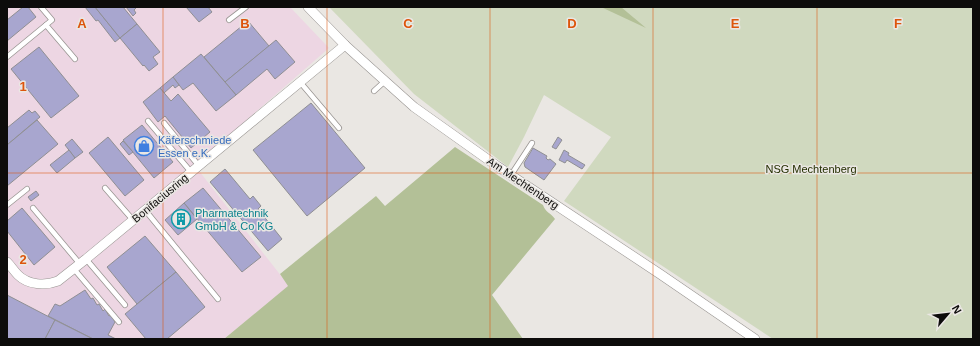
<svg xmlns="http://www.w3.org/2000/svg" width="980" height="346" font-family="Helvetica,sans-serif">
<style>
.industrial{fill:#edd6e3}
.green{fill:#d0d9bf}
.forest{fill:#b3c097}
.building{fill:#a8a6cf;stroke:#8f8f93}
.lines{fill:none;stroke-linecap:round;stroke-linejoin:round}
.lane-casing{stroke:#999592;stroke-width:6}
.street-casing{stroke:#999592;stroke-width:10}
.lane{stroke:#fff;stroke-width:4.5}
.street{stroke:#fff;stroke-width:9}
.grid{fill:none;stroke:#dd550c;stroke-width:1;stroke-opacity:0.55}
.labels{text-anchor:middle;dominant-baseline:central;stroke-width:3;stroke-linejoin:round;paint-order:stroke}
.shop-label{font-size:11px;fill:#366cbe;stroke:#eae7e3;text-anchor:start}
.park-label{font-size:11px;fill:#242f00;stroke:#eae7e3}
.street-label{font-size:11px;fill:#0d0c0b;stroke:#eae7e3}
.culture-label{font-size:11px;fill:#0d838f;stroke:#eae7e3;text-anchor:start}
.grid-label{font-size:13px;text-anchor:middle;font-weight:bold;fill:#dd550c;stroke:#eae7e3;stroke-width:3;stroke-linejoin:round;paint-order:stroke}
</style>
<rect width="100%" height="100%" fill="#eae7e3"/>
<!-- industrial -->
<path class="industrial" d="M7,7h283l39,41 -134,117 8,11 86,110 -65,53h-217z"/>
<!-- green -->
<path class="green" d="M329,7h644v332h-200l-209,-138 47,-64 -67,-42 -20,42 -16,30 -94,-73z"/>
<!-- forest -->
<g class="forest">
<path d="M601,7h20l25,21z"/>
<path d="M455,147l88,58c2,7 8,8 12,14l-63,76 31,44h-299l64,-53 -8,-12 96,-78 9,10z"/>
</g>
<!-- building -->
<g class="building">
<path d="M23,7h5l8,10 -29,24v-21z"/>
<path d="M85,7h10l25,31 -5,4 -17,-22 -2,1z"/>
<path d="M95,7h28l14,17 -17,14z"/>
<path d="M126,7h11l-3,3 2,3 -3,3z"/>
<path d="M186,7h22l4,5 -13,10z"/>
<path d="M248,21l21,25 -44,36 -21,-25z"/>
<path d="M137,24l23,28 -7,5 5,7 -9,7 -5,-6 -1,1 -23,-28z"/>
<path d="M276,40l19,22 -20,17 -8,-10 -31,26 -11,-13z"/>
<path d="M39,47l40,49 -28,22 -40,-49z"/>
<path d="M201,54l35,41 -20,16 -23,-28 -10,7 -10,-13z"/>
<path d="M173,77l6,8 -4,3 -2,-3 -9,8 -4,-5z"/>
<path d="M160,88l11,13 7,-7 32,38 -19,16 -26,-32 -7,6 -15,-20z"/>
<path d="M311,103l54,65 -58,48 -54,-66z"/>
<path d="M29,110l3,3 3,-2 5,6 -33,28v-17z"/>
<path d="M37,120l21,24 -51,42v-41z"/>
<path d="M142,125l31,37 -19,16 -31,-38z"/>
<path d="M108,137l36,43 -19,16 -36,-43z"/>
<path d="M558,137l4,3 -6,9 -4,-2z"/>
<path d="M72,139l11,13 -8,6 -10,-13z"/>
<path d="M123,141l10,11 -4,3 -9,-11z"/>
<path d="M533,148l14,8 -1,2 2,2 2,-1 6,5 -12,16 -19,-13 -1,-4z"/>
<path d="M69,150l6,8 -18,15 -7,-8z"/>
<path d="M564,150l5,3 -1,2 17,10 -3,4 -15,-9 -2,3 -6,-3z"/>
<path d="M225,169l25,30 3,-3 8,10 -3,3 24,30 -14,12 -58,-69z"/>
<path d="M203,188l58,69 -19,15 -58,-69z"/>
<path d="M36,191l3,4 -8,6 -3,-4z"/>
<path d="M184,203l13,16 -19,16 -13,-15z"/>
<path d="M22,208l33,39 -21,18 -27,-34v-10z"/>
<path d="M145,236l31,36 -39,32 -30,-37z"/>
<path d="M176,272l29,35 -38,32h-21l-21,-25z"/>
<path d="M85,290l6,9 2,-1 4,7 2,-1 4,7 2,-2 4,7 2,-1 4,7 -7,13 8,4h-23l-45,-23 7,-12 5,2z"/>
<path d="M7,295l48,25 -10,19h-38z"/>
<path d="M55,320l38,19h-48z"/>
</g>
<g class="lines">
<defs>
<g id="lane">
<path d="M229,20l17,-13"/>
<path d="M46,25l29,34"/>
<path d="M7,57l45,-37 -11,-13"/>
<path d="M300,82l39,46"/>
<path d="M374,91l11,-10"/>
<path d="M148,121l43,51"/>
<path d="M164,123l35,43"/>
<path d="M511,175l21,-32"/>
<path d="M105,188l28,32"/>
<path d="M7,205l20,-16"/>
<path d="M33,208l47,56"/>
<path d="M145,210l73,89"/>
<path d="M86,259l39,46"/>
<path d="M74,269l45,53"/>
</g>
<g id="street">
<path d="M308,7l37,38 40,36 29,26 83,59 163,108 95,65"/>
<path d="M7,262c4,4 7,9 11,13 10,10 27,11 40,6l28,-22 259,-214"/>
</g>
</defs>
<!-- lane casing -->
<use href="#lane" class="lane-casing"/>
<!-- street casing -->
<use href="#street" class="street-casing"/>
<!-- lane -->
<use href="#lane" class="lane"/>
<!-- street -->
<use href="#street" class="street"/>
</g>
<!-- grid -->
<path class="grid" d="M163,7v332M327,7v332M490,7v332M653,7v332M817,7v332M7,173h966"/>
<!-- icons -->
<defs>
<symbol id="shop-ring" viewBox="-11 -11 22 22"><circle r="9.5" fill="#eae7e3" stroke="#3f7fe0" stroke-width="1.5"/><path d="M-5-2.5h2.3a2.7 3.5 0 0 1 5.4 0H5L5.5 6h-11ZM-1.5-2.5h3a1.5 2.3 0 0 0-3 0Z" fill="#3f7fe0"/></symbol>
<symbol id="building-ring" viewBox="-11 -11 22 22"><circle r="9.5" fill="#eae7e3" stroke="#0f9aa8" stroke-width="1.5"/><path d="M-4-6H4V6H1V3H-1V6H-4ZM-2.5-4.3h1.7v1.8h-1.7ZM.8-4.3h1.7v1.8H.8ZM-2.5-1h1.7V.8h-1.7ZM.8-1h1.7V.8H.8Z" fill="#0f9aa8"/></symbol>
</defs>
<g fill-rule="evenodd">
<use href="#shop-ring" x="133" y="135" width="22" height="22"/>
<use href="#building-ring" x="170" y="208" width="22" height="22"/>
</g>
<g class="labels">
<!-- shop labels -->
<g class="shop-label">
<text x="158" y="140">Käferschmiede<tspan x="158" dy="13">Essen e.K.</tspan></text>
</g>
<!-- park labels -->
<g class="park-label">
<text x="811" y="169">NSG Mechtenberg</text>
</g>
<!-- street labels -->
<g class="street-label">
<text transform="translate(523 183) rotate(34)">Am Mechtenberg</text>
<text transform="translate(160 198) rotate(-40)">Bonifaciusring</text>
</g>
<!-- culture labels -->
<g class="culture-label">
<text x="195" y="213">Pharmatechnik<tspan x="195" dy="13">GmbH &amp; Co KG</tspan></text>
</g>
</g>
<g class="grid-label">
<text x="82" y="28">A</text>
<text x="245" y="28">B</text>
<text x="408" y="28">C</text>
<text x="572" y="28">D</text>
<text x="735" y="28">E</text>
<text x="898" y="28">F</text>
<text x="23" y="91">1</text>
<text x="23" y="264">2</text>
</g>
<!-- border -->
<rect width="980" height="346" fill="none" stroke="#0d0c0b" stroke-width="16"/>
<!-- north arrow -->
<g transform="translate(948 314) rotate(62)" stroke="#eae7e3" stroke-width="3" paint-order="stroke">
<path d="M0-3L7 15L0 10L-7 15Z" fill="#0d0c0b"/>
<text y="-6" font-size="11" font-weight="bold" text-anchor="middle" fill="#0d0c0b">N</text>
</g>
</svg>
